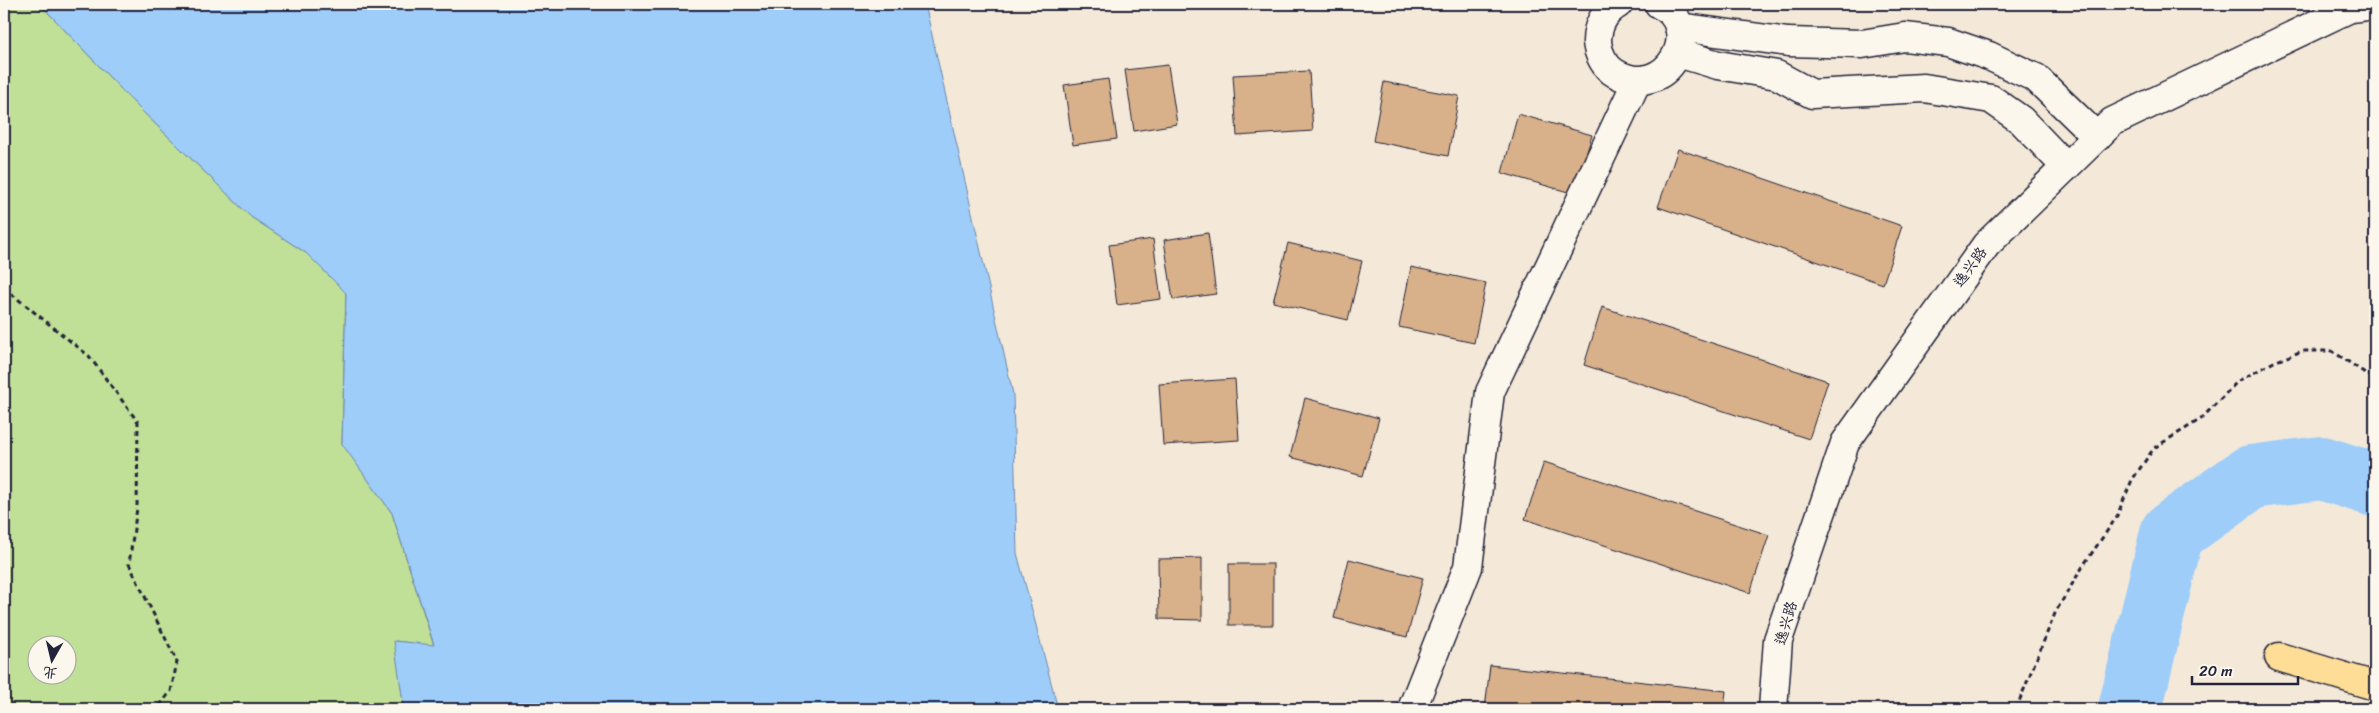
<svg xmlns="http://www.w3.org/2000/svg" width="2379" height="713" font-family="Sriracha,'LXGW WenKai TC',sans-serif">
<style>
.green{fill:#c0df97;stroke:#718069;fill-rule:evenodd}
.water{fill:#9ecdfa;stroke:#6c89ae}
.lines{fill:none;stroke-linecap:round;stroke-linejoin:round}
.river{stroke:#9ecdfa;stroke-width:64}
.building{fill:#d8b089;stroke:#22223b}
.minor-casing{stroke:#22223b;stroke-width:31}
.major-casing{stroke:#22223b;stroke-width:31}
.path{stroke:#22223b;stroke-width:3;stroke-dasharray:5 4;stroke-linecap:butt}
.minor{stroke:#fbf7ec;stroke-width:28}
.major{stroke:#fedd96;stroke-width:28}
.labels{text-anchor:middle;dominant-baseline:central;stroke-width:4.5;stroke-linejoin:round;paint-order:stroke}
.street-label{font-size:15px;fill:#22223b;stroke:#fbf7ec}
</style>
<rect width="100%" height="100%" fill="#f4e9d8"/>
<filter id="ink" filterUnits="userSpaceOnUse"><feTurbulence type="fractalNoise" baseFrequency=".02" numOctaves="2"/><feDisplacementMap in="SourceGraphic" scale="10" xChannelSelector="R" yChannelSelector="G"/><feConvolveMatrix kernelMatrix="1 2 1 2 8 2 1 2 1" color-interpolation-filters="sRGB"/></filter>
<g filter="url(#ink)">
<!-- green -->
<path class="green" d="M4,4h36l98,103 113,110 55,36 40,40 -4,150 50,70 42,133 -39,-5 9,68h-400zM38,646h30v30h-30z"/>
<!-- water -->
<path class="water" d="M40,4h885l88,390 4,159 41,156h-654l-10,-68 40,4 -42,-132 -50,-69 4,-151 -40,-40 -55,-36 -113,-110z"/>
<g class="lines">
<!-- river -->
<path class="river" d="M2130,709l42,-176 79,-56 71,-9 53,17"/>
</g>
<!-- building -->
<g class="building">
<path d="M1168,65l9,59 -43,7 -9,-61z"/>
<path d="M1309,71l4,60 -76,5 -4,-61z"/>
<path d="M1108,79l9,60 -44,6 -9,-60z"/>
<path d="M1384,82l75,14 -11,60 -75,-15z"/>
<path d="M1518,114l74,21 -17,59 -73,-21z"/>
<path d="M1678,149l224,77 -19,58 -225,-77z"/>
<path d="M1208,233l8,61 -43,6 -9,-60z"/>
<path d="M1153,239l8,60 -44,6 -8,-60z"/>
<path d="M1288,243l74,18 -14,59 -75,-18z"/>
<path d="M1411,267l75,16 -12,60 -75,-16z"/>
<path d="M1602,307l226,74 -19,58 -225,-74z"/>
<path d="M1235,379l4,61 -76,5 -4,-61z"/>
<path d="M1305,398l74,20 -16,58 -73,-19z"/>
<path d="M1544,462l225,73 -19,58 -225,-74z"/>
<path d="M1202,558v62l-43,-1 -1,-60z"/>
<path d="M1349,559l74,19 -16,59 -73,-19z"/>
<rect x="1229" y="564" width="44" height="61"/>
<path d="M1490,665l236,26 -2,18h-239z"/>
</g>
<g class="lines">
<defs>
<g id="minor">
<path d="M1618,4c-14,8 -21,22 -21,38 1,12 8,25 18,31 52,30 92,-46 44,-69"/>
<path d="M1679,27l109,15 74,2 43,-7 43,5 41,14 47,22 61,59"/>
<path d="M1678,53l40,12 59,10 35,19 112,-6 67,11 30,21 45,47"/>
<path d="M1412,709l56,-142 22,-175 147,-311"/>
<path d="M1773,709l5,-69 67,-197 141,-198 126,-123 238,-114 25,-3"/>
</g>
<path id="major" d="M2279,657l96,29"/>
</defs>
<!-- minor casing -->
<use href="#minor" class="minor-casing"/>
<!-- major casing -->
<use href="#major" class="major-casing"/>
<!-- path -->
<g class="path">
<path d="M4,288l85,68 49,66 -1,86 -8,56 48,98 -6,29 -14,18"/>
<path d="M2016,709l40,-98 29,-48 31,-45 16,-38 22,-32 47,-29 37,-38 36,-19 28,-11h30l36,24 7,1"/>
</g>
<!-- minor -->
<use href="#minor" class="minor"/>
<!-- major -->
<use href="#major" class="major"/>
</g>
</g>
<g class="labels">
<!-- street labels -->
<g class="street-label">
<text transform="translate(1970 267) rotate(-54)">逸兴路</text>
<text transform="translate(1786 623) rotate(-74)">逸兴路</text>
</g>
</g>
<!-- margin -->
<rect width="2379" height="713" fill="none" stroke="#fbf7ec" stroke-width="20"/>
<rect x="10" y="10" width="2359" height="693" fill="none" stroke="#22223b" stroke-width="2" filter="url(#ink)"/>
<!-- north arrow -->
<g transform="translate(52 660) rotate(188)"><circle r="24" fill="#fbf7ec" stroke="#a4a2a5"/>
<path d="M0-4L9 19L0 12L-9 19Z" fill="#22223b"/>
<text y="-8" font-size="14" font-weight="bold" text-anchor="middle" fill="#22223b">北</text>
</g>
<!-- scale -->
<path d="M2192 676v8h106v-8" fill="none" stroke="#22223b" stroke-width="2.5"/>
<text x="2199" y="676" font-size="15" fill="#22223b" stroke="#fbf7ec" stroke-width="4" paint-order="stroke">20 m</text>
</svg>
